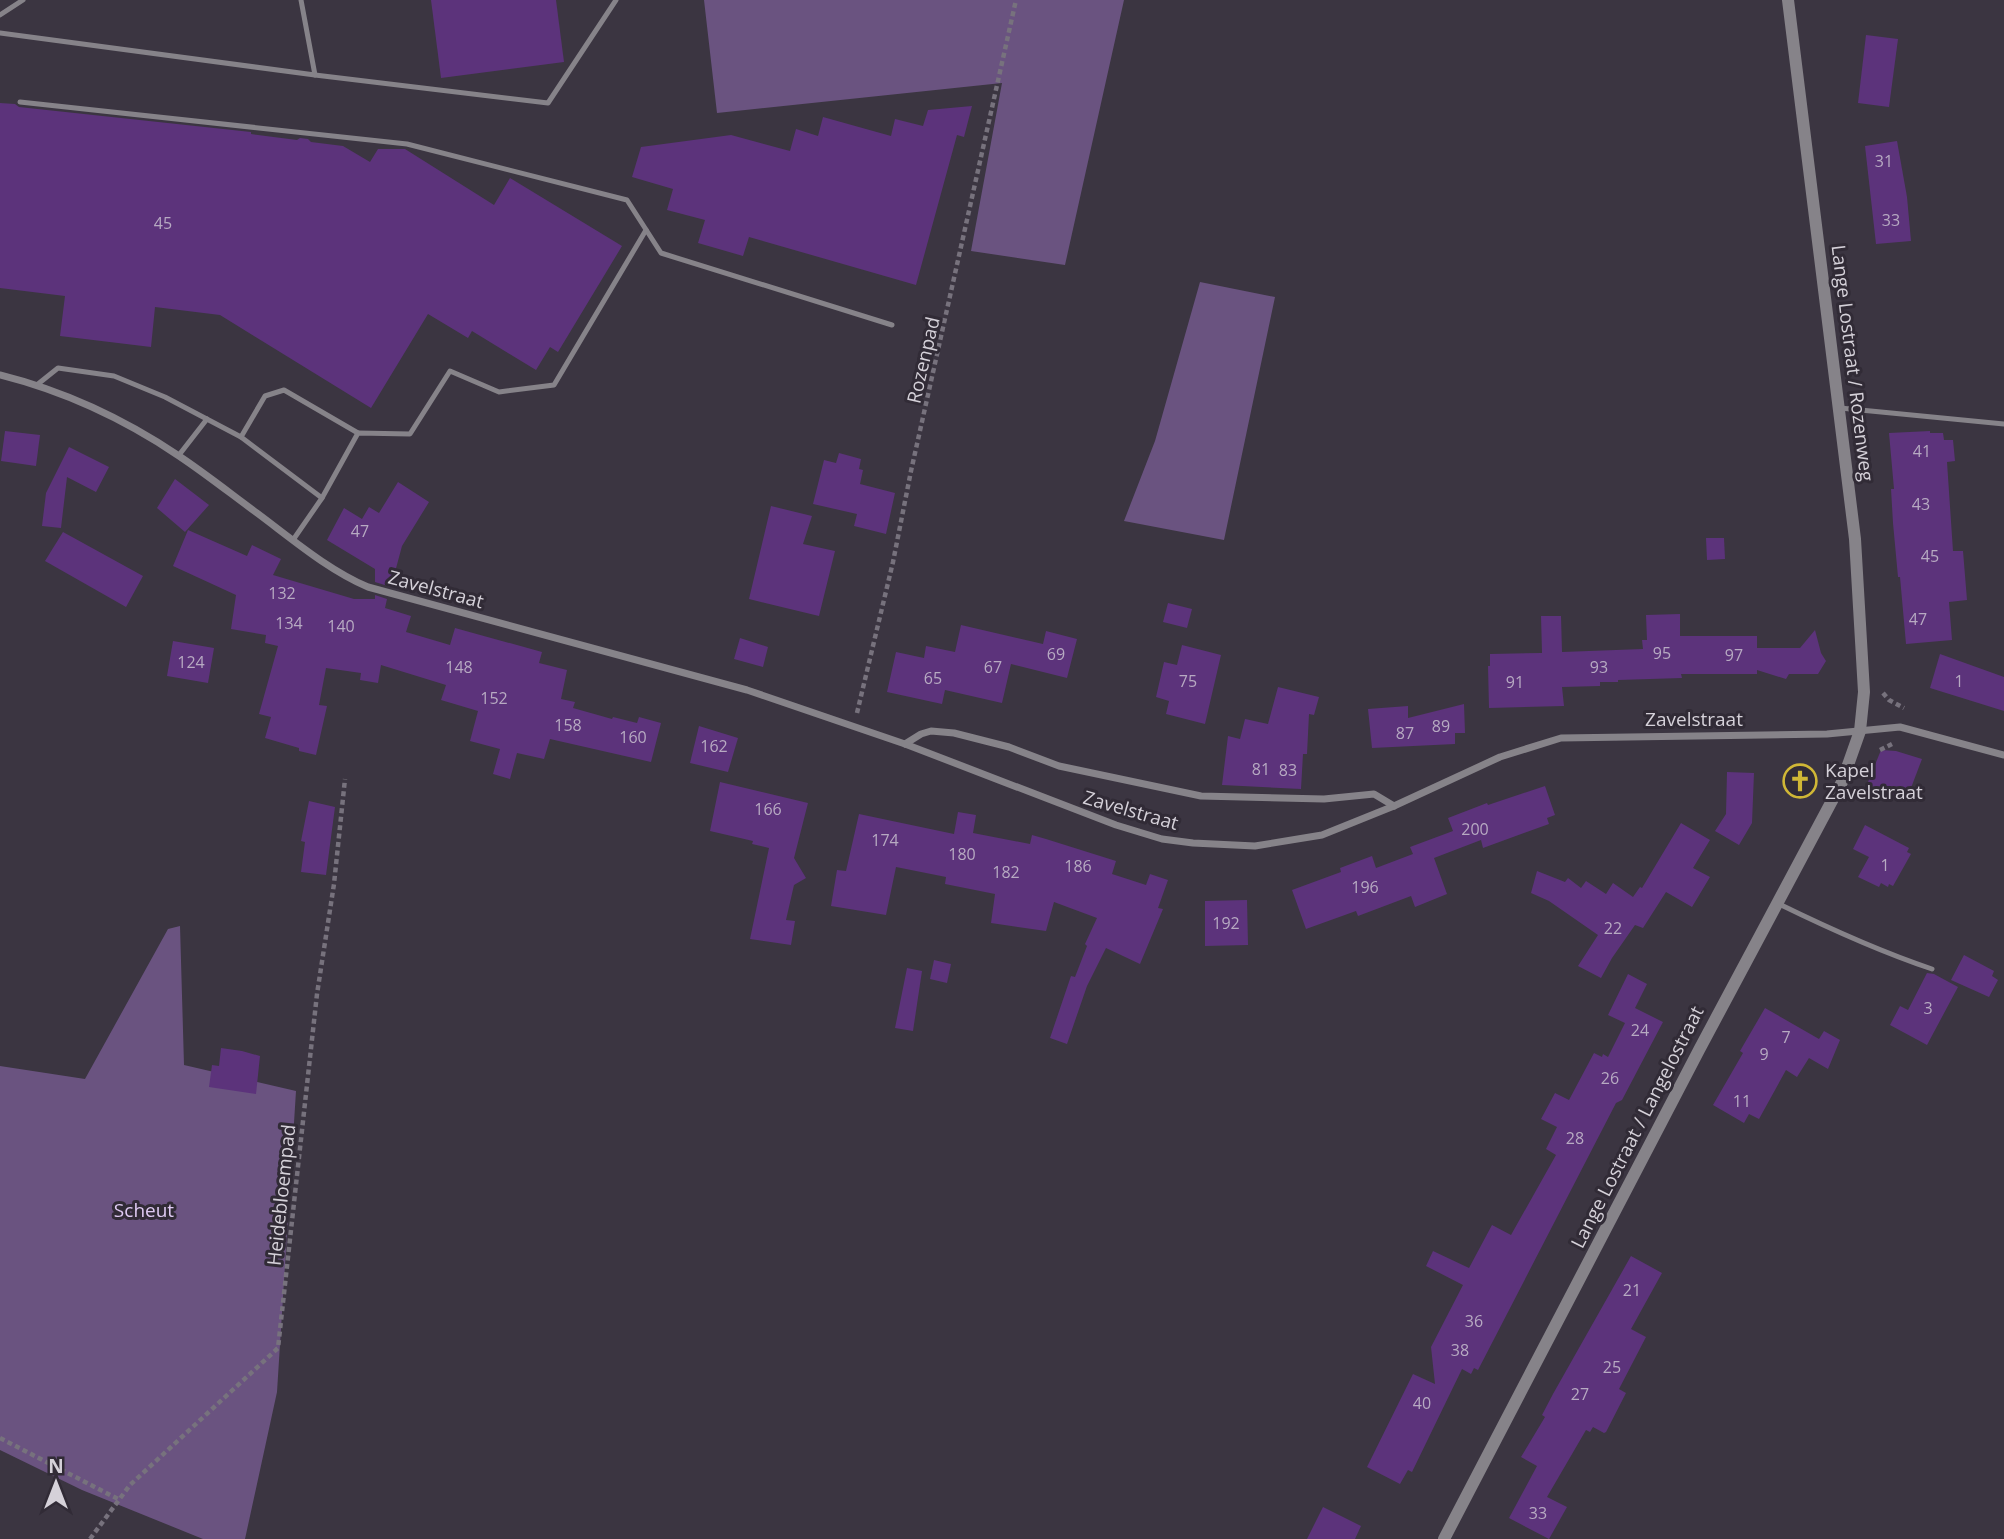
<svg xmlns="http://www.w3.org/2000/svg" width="2004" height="1539" font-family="'Open Sans',sans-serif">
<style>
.green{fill:#6a5380}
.building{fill:#5c337b}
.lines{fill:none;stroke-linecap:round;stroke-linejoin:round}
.path{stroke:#77727d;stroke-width:4.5;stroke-dasharray:5 3.5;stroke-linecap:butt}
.service{stroke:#868389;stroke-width:5}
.minor{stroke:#868389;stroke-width:7}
.tertiary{stroke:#868389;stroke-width:12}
.labels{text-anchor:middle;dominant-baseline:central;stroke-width:6;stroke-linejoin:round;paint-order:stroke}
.number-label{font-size:16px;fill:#b7aac2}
.street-label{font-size:19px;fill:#d5d1d9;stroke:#312b36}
.poi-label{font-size:19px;fill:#d5d1d9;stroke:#312b36;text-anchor:start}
.park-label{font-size:19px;fill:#dfcaf3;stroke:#312b36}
</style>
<rect width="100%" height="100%" fill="#3b3541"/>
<!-- green -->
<g class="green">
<path d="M704,0h420l-59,265 -94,-14 31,-168 -285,30z"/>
<path d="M1200,282l75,15 -51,243 -100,-19 31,-80z"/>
<path d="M180,926l4,139 112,26 -19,301 -32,147h-42l-121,-49 -82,-40v-384l85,13 83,-150z"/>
</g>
<!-- building -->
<g class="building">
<path d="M431,0h125l8,62 -123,16z"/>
<path d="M1866,35l32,4 -9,68 -31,-4z"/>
<path d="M0,103l15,1 4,3 232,25v2l46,6 3,-2 8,1 3,3 32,4 27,16 8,-13h27l89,56 16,-27 112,68 -64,106 -8,-5 -14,23 -64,-39 -4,7 -40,-24 -57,94 -151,-93 -65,-8 -4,40 -91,-11 5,-40 -65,-8z"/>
<path d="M972,106l-8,31 -7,-2 -41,150 -167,-48 -6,19 -45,-13 7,-23 -38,-10 6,-21 -41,-12 9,-30 90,-12 59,16 6,-22 22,7 5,-19 68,19 4,-17 28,7 5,-16z"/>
<path d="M1897,141l10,56 4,44 -35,3 -11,-98z"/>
<path d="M5,431l35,4 -4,31 -35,-5z"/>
<path d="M1930,431v2h13l1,7h9l2,21 -8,1 6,89h10l4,49 -18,2 3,38 -46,4 -6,-67h-2l-5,-54 -2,-34h3l-5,-56z"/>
<path d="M69,447l40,20 -13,25 -29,-15 -6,51 -19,-2 4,-33z"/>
<path d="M839,453l22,6 -2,10 4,1 -3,14 35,9 -9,41 -32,-8 3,-12 -44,-10 11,-44 12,3z"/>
<path d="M175,479l34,26 -24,27 -28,-24z"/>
<path d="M398,482l31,20 -27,44 -11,41 -16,-5v-13l-48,-29 17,-32 18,11 7,-12 10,6z"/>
<path d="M771,506l41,10 -9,28 32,7 -16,65 -70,-17z"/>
<path d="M188,530l59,26 5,-11 29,14 -8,16 81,24h21v-4l12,4 -2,9 26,8 -5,16 44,13 5,-17 87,24 -3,11 28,7 -6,29 14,3 -2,6 39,11 1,-2 24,6 2,-6 22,6 -10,39 -101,-23 -6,20 -27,-6 -7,26 -17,-5 7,-25 -30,-8 8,-30 -37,-11 5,-15 -65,-20 -3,18 -18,-3 1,-7 -35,-5 -7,37 8,1 -11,49 -17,-4v-3l-34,-10 6,-21 -12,-3 19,-68 -13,-3 1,-8 -35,-6 5,-34 -63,-29z"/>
<path d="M63,532l80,44 -17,31 -81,-46z"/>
<path d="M1706,538h18l1,21 -18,1z"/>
<path d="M1168,603l24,6 -5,19 -24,-6z"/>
<path d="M1680,614v22h77v12h43l15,-18 6,23 5,8 -8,13h-29l-3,5 -29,-9v4h-76l1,4 -64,2v2h-18v4l-38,1 2,19 -75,2 -1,-42h2v-12l52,-1 -1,-37h20l1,36 81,-3 -1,-9h5l-1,-25z"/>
<path d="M961,625l82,19 3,-13 31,8 -10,39 -56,-14 -9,39 -57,-13 -3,14 -55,-12 9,-40 28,6 2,-12 29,6z"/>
<path d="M740,638l28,9 -5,20 -29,-8z"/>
<path d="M173,641l41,7 -6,35 -41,-7z"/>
<path d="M1182,645l39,10 -16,69 -39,-10 3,-13 -13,-4 8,-35 13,3z"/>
<path d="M1940,654l64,23v34l-74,-23z"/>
<path d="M1278,687l41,10 -5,18 -5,-1 -2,40h-4l-2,35 -79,-4 6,-49 12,3 5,-20 23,5z"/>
<path d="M1464,704l1,29h-10v11l-83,4 -4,-39 40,-3v12z"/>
<path d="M699,726l39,12 -10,34 -38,-9z"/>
<path d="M1881,750l15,1 26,8 -16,42 -40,-14z"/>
<path d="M1727,772l27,1 -2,50 -13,22 -24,-14 11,-17z"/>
<path d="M720,782l88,21 -14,55 12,20 -12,7 -8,35 9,1 -4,24 -41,-6 19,-91 -17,-4 1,-3 -43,-10z"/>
<path d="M1545,786l10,29 -8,3 2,6 -66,24 -2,-8 -47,18 13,36 -32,13 -4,-11 -53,20 -2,-5 -50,18 -14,-39 49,-18 -1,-4 32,-12 4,12 37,-14 -3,-7 43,-16 -5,-13 39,-15 1,2z"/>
<path d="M309,801l26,6 -9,68 -25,-3 4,-30 -4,-1z"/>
<path d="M958,812l18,3 -3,18 57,11 2,-9 14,4 70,22 -4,13 34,11 4,-11 18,6 -10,28 5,1 -23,55 -34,-16 -19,38 -20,58 -17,-6 21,-62 4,1 12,-31 -2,-2 12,-26 -43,-16 -8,29 -55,-8 4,-29 -50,-10 1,-7 -50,-10 -10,48 -55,-9 6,-36 9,1 13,-57 95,20z"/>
<path d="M1681,823l29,17 -17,28 17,9 -18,30 -26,-15 -23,36 -8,-3 -23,33 -11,20 -23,-12 20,-31 -49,-34 -18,-8 6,-22 28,11 3,-4 13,10 5,-7 20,13 7,-11 20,14 7,-10 2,1z"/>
<path d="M1865,825l44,23 -2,4 4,2 -18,32 -4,-2 -1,3 -7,-4 -2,4 -21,-10 11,-20 -16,-8z"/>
<path d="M1247,900l1,45 -43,1v-45z"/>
<path d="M1964,955l30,16 -2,5 6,4 -9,17 -38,-17z"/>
<path d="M934,960l17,4 -4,19 -17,-4z"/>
<path d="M907,968l15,3 -9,60 -18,-3z"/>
<path d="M1927,973l7,1 24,13 -31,58 -37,-20 10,-19 8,4z"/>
<path d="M1628,974l19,10 -12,24 28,14 -41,78 -6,3 -138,267 -4,-2 -3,6 -9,-5 -50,103 -4,-2 -8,14 -33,-17 46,-93 22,10 -4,-37 32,-62 -37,-19 7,-15 36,17 23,-43 19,10 45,-80 -10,-6 11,-22 -16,-8 14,-26 14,7 25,-47 8,4 1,-3 5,3 17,-34 -17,-8z"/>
<path d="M1765,1008l54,31 5,-8 16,9 -12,29 -19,-11 -12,19 -11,-7 -27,49 -10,-5 -5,9 -31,-18 30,-52 -3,-2z"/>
<path d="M221,1048l21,3 18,5 -4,38 -47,-7 3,-22 7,1z"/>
<path d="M1631,1256l31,17 -31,56 15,8 -27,52 7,4 -20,39 -2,1 -11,-6 -3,5 -4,-2 -39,67 20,10 -18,32 -40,-21 28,-52 -16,-9 24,-40 -3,-2 11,-21z"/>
<path d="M1323,1507l38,19 -6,13h-48z"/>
</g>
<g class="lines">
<!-- path -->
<g class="path">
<path d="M1883,693l6,7 15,8"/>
<path d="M857,713l36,-151 18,-91 105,-471"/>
<path d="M1880,750l12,-6"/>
<path d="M0,1438l118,61"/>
<path d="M90,1539l40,-54 148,-137 39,-354 17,-110 11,-105"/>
</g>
<!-- service -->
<g class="service">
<path d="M301,0l14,75"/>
<path d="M0,15l23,-15"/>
<path d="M0,33l315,42 233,28 68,-103"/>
<path d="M20,102l387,42 220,56 34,53 231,72"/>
<path d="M38,384l20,-16 56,8 51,21 76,40"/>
<path d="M1840,408l164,16"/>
<path d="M179,455l28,-36"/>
<path d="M322,498l-81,-61 24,-41 19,-6 74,43"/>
<path d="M293,540l29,-42 36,-65 52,1 40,-63 49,21 55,-7 92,-155"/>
<path d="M1777,903c51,25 101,48 155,66"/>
</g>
<!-- minor -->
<g class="minor">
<path d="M0,375c64,16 124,44 179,81 27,18 52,38 78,57 35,26 71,57 111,74l379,103 158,54 211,81 46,14 31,4 62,3 67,-11 72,-29 106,-49 61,-19 266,-4 73,-7 104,28"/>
<path d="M905,744l16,-10 10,-3 23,2 55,14 50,19 142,30 123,3 50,-5 20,12"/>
</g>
<!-- tertiary -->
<path class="tertiary" d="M1444,1539l255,-489 143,-268 18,-51 4,-39 -9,-153 -67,-539"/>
</g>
<!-- icons -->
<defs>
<symbol id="church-ring" viewBox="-11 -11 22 22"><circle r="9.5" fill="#312b36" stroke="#d0b736" stroke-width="1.5"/><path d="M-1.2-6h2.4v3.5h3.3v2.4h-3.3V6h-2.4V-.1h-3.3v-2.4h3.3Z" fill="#d0b736"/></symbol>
</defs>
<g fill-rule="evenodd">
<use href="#church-ring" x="1781" y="762" width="38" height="38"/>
</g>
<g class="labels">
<!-- number labels -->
<g class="number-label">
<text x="1884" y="161">31</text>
<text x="1891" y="220">33</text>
<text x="163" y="223">45</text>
<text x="1922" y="451">41</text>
<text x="1921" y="504">43</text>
<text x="360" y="531">47</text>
<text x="1930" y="556">45</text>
<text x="282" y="593">132</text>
<text x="1918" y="619">47</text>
<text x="289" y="623">134</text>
<text x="341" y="626">140</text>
<text x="1662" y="653">95</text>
<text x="1056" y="654">69</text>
<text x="1734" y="655">97</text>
<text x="191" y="662">124</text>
<text x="459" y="667">148</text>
<text x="993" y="667">67</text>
<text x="1599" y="667">93</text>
<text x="933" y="678">65</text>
<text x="1188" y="681">75</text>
<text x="1959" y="681">1</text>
<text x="1515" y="682">91</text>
<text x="494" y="698">152</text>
<text x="568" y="725">158</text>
<text x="1441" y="726">89</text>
<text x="1405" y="733">87</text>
<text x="633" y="737">160</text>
<text x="714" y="746">162</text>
<text x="1261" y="769">81</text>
<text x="1288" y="770">83</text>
<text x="768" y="809">166</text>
<text x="1475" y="829">200</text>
<text x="885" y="840">174</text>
<text x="962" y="854">180</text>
<text x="1885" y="865">1</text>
<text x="1078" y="866">186</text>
<text x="1006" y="872">182</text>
<text x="1365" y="887">196</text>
<text x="1226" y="923">192</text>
<text x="1613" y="928">22</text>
<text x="1928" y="1008">3</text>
<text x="1640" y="1030">24</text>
<text x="1786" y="1037">7</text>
<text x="1764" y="1054">9</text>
<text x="1610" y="1078">26</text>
<text x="1742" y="1101">11</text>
<text x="1575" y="1138">28</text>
<text x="1632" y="1290">21</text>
<text x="1474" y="1321">36</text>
<text x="1460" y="1350">38</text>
<text x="1612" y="1367">25</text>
<text x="1580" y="1394">27</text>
<text x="1422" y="1403">40</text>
<text x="1538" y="1513">33</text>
</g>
<!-- street labels -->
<g class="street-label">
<text transform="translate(923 360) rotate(-77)">Rozenpad</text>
<text transform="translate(1853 363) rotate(83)">Lange Lostraat / Rozenweg</text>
<text transform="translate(436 589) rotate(15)">Zavelstraat</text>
<text x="1694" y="719">Zavelstraat</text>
<text transform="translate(1131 810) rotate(16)">Zavelstraat</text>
<text transform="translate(1637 1127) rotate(-63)">Lange Lostraat / Langelostraat</text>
<text transform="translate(281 1195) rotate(-84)">Heidebloempad</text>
</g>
<!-- poi labels -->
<g class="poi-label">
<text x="1825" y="770">Kapel<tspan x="1825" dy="22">Zavelstraat</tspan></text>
</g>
<!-- park labels -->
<g class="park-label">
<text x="144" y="1210">Scheut</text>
</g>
</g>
<!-- north arrow -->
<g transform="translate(56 1483)" stroke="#312b36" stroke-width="5" paint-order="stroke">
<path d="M0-5L12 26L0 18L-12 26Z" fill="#d5d1d9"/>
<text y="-10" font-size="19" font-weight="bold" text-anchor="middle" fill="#d5d1d9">N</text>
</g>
</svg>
